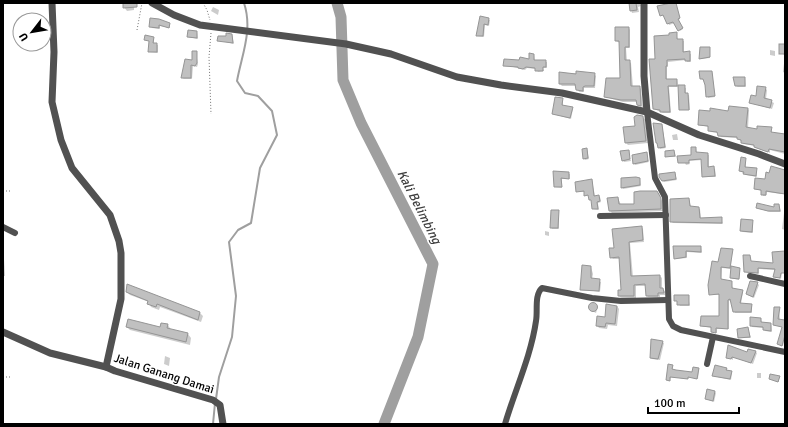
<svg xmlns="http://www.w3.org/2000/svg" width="788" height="427" font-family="Signika,sans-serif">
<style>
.shadow{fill:#0003}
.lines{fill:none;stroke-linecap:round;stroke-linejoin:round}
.stream{stroke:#9f9f9f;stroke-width:2}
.river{stroke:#9f9f9f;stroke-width:11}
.building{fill:#c0c0c0;stroke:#959595}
.path{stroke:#737373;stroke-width:1;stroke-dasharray:1 2;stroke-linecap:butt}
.minor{stroke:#515151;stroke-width:6}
.tertiary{stroke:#515151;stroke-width:7}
.labels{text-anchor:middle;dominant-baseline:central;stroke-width:3;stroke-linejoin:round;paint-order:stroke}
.street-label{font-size:12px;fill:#000;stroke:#fff}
.water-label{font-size:13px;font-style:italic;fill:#404040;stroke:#fff}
</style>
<rect width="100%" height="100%" fill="#fff"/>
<!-- shadow -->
<g class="shadow">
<path d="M124,3h10v7l-7,1 -3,-4z"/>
<path d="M629,3h11l1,3 -3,1 1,5 -7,1z"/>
<path d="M675,3l5,16 -2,1 5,9 -3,2 -5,-8 -6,2 -4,-9 -4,-1z"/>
<path d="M213,7l6,3 -1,5 -7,-4z"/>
<path d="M481,17l9,3 -1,6 -4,-1 -1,12 -7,-1z"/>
<path d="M151,19l19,5v4l-10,-2v3l-8,-1z"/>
<path d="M629,28l1,2v18h-4l1,13 4,2 2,24h6l2,2 2,18 -4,-1 -2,-4h-14l-18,-5 16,-18 -1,-36 -4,-2z"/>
<path d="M197,32l1,7 -10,-2z"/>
<path d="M676,33l2,7 6,1v11l7,2v8h-4l-1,-2 -18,2v5h-1v13h10l1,6 8,2v6l3,1 1,15h-10l-1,-23h-10l2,26h-8l-9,-4 2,-49 14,-24z"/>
<path d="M232,35l2,9 -16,-4 1,-3z"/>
<path d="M154,38v6l4,1v8l-9,-1 1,-11 -5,-2z"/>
<path d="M785,46v27l-2,-1 2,-17 -5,-2z"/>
<path d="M701,48l9,1v9l-10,1z"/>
<path d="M770,50l5,1v5l-5,-1z"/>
<path d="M196,52l2,12 -1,3 -4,-1 -1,13h-8l-2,-1 11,-17z"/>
<path d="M534,55l1,6 12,1v6h-4l1,3 -6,1 -2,-3 -9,-1 -2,2 -20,-5 25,-5z"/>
<path d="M712,72l3,25 -7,1 -4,-18 -3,-1z"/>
<path d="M560,73l34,1 2,2 -1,12h-11v4h-5l-3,-6h-14l-2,-2z"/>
<path d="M745,78l1,9h-8l-2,-1z"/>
<path d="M765,88l2,2 -1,9 8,4 -2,6 -22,-6z"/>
<path d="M563,99v7l10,3 -2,10 -18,-5z"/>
<path d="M748,109l1,1 -1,19 10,1 13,-2 1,5 13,1v20l-15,-4v3l-2,-1 -12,-4 -1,-2 -11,-2 -6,-6 -17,-1 -3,-4 -7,-1 -2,-5 -10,-2 30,-13z"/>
<path d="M642,117l3,2 3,24 -20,2 -2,-2z"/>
<path d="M662,125l4,23 -6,1 -1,-2z"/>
<path d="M677,134l1,6h-5l-1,-5z"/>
<path d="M696,148l1,5 12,2v13l6,1 1,8h-13l-1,-17 -13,1 1,3 -4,1 -1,-2 -6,-1 13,-6z"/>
<path d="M587,149l2,10 -4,1 -1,-2z"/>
<path d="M628,151l3,10 -7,1 -1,-2z"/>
<path d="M674,151l2,6 -10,-1z"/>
<path d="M646,153l3,9 -14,3 -1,-2z"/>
<path d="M745,159l1,9 10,1 1,8 -11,-2 -6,-4z"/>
<path d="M785,171v11h-2l-2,12 -14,-2 -1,4h-3l-1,-5 -7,-2 10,-9 5,-6z"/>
<path d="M554,172l16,2v5h-8v9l-7,-1z"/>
<path d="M675,173l2,7 -13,2 -1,-1z"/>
<path d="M640,179l1,7 -18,3 -1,-2z"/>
<path d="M592,180l3,16 5,1 1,5 -3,1 1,7 -6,-1 -1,-8 -3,-5 -4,-1v-3l-8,-1z"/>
<path d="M659,194l3,7 1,10 -51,2 -2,-2 8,-13 3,7h14z"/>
<path d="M689,199l2,8 9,2 1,9h20l2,6 -50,-1 -2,-2z"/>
<path d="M779,205l2,7h-11l-13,-4h18z"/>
<path d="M558,211l1,18h-7l-1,-2z"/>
<path d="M784,213h1v17l-3,-1z"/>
<path d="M752,221l1,12 -10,-1 -2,-1z"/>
<path d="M641,227l2,2 1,13 -14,1 3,34 27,-1 2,2v11l3,2v4h-5v2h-12l-1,-1 -1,-10h-10v12h-15l-2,-2 3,-5 -2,-32h-7l-2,-2 4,-8z"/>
<path d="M545,231l4,1v4l-4,-1z"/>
<path d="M3,242l2,34h-2z"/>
<path d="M674,247h27l1,6 -15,-1v6l-11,1z"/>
<path d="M732,250l-1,17 9,3 -1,10 -8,-2 1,-9 -10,-1 -1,12 10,2 2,7 10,3 -2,12 11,1v8h-17l-4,-13 -2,1v28h-12v4l-5,-2v-3l-11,-2 19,-9v-22l-10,-1 9,-31z"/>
<path d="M785,252v21h-3l-1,6 -7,-3 1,-6 -16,-1v5l-14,-2 5,-16 1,7 23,1z"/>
<path d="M591,267l2,7 -1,5 9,3 -1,10 -19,-3z"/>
<path d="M757,283l2,2 -5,13 -6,-3z"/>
<path d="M128,286l72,27 3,3 -2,6 -41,-15 -1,3 -8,-3 -2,-5 -19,-7 -3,-3z"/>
<path d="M688,296l2,10h-10l-2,-4 -3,-2z"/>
<path d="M591,303l7,3 -2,7 -6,-3z"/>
<path d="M617,306l2,3 -2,17 -9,-1 -1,4 -8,-1 -2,-3z"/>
<path d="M779,308l1,12 5,1v7l-11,-4z"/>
<path d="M751,318l10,1 1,4 9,1 1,8 -7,-1 -1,-3 -12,-1z"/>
<path d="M168,325l3,5 17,4 3,4 -1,7 -60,-15 -3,-3 34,1z"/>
<path d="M748,328l3,10h-10l-2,-1z"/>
<path d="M785,335l-2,11 -3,-1 -1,-1z"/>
<path d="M662,342l2,1 -4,17 -8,-1 -1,-1z"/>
<path d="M756,352l1,1 -4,11 -20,-7v3l-6,-3z"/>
<path d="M165,356l5,2 -1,8 -5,-2z"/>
<path d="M672,366l1,4 20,3 1,-5 5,1 -1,10 -9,-2 -1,2 -17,-2 -1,4h-2z"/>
<path d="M726,369l6,4 -1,7 -18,-4z"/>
<rect x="757" y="373" width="4" height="5"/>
<path d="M779,377v5l-9,-3z"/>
<path d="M715,392l1,1 -2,9 -8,-3z"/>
</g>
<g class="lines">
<!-- stream -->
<g class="stream">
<path d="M216,399l3,-22 13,-40 4,-41 -7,-54 9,-12 13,-7 9,-55 17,-33 -5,-24 -14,-15 -13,-3 -8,-12c5,-27 16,-51 7,-78"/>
<path d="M213,424l2,-21"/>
</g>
<!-- river -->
<path class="river" d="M337,3l4,14 2,63 18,43 72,141 -15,73 -34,87"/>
</g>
<!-- building -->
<g class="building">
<path d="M123,3h14v4l-14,1z"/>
<path d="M629,3h7l1,7 -7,1z"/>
<path d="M671,3h5l4,15 -2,1 5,9 -5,3 -5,-9 -6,2 -4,-9 -3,1 -3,-10z"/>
<path d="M480,16l9,2 -1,7 -4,-1 -1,12h-7z"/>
<path d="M150,18l9,1 11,4 -1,5 -10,-3v3l-10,-1z"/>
<path d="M615,27h14v20h-4v13h5l1,26h9l1,20 -4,-1 -1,-5h-15l-17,-3 2,-19h14l-1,-37h-4z"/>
<path d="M188,30l9,1v7l-10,-1z"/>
<path d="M677,32v7h6v13l7,-1v10h-5v-2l-18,1v6h-1v13h11v7h-9l2,26h-10v-2l-7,-1 -4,-50h6l-1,-23 15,-1v-2z"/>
<path d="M226,33l6,1 1,9 -16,-2 1,-5h8z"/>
<path d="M145,35l9,2 -1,6h4v9h-9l1,-11 -5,-1z"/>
<rect x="779" y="44" width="6" height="10"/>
<path d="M700,47h10v10l-11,2z"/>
<path d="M192,51h5v12l-2,3 -4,-1v13h-10l4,-19 7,1z"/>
<path d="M529,53l5,1v6h12v7h-3v4h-8v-3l-9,-1 -3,2 -5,-1v-1l-15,-1 1,-7 15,1 1,-3 9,2z"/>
<path d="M576,71l19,2 -1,13h-9l-2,1v4l-7,-1 -1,-6h-16v-12l17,2z"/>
<path d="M699,71h13l3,25 -9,1 -1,-12 -2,-6h-3z"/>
<path d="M733,77h12v9h-10z"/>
<path d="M678,85h7v8h3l1,17h-10z"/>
<path d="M757,86l9,1 -2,11 8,2 -2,8 -21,-5 2,-8 5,1z"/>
<path d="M555,97l8,1 -1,7 11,2 -3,11 -18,-4z"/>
<path d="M729,106l19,2 -2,19 11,2v-3l15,1 -1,5 14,2v18l-16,-3 -1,3 -3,-1 -11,-4v-2l-13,-2v-3l-4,-1v-2l-19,-1 -1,-4 -9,-1v-5l-10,-1 1,-15 11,1v-3l18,3z"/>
<path d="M637,115l6,1 3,25 -21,2 -2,-16 12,-1 -1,-9z"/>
<path d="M653,123l9,1 3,23 -7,1 -1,-5h-1z"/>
<path d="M691,147h5v5l12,1v14l6,-1 1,10 -13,1 -1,-18 -12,1v3h-11l-1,-7 14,-1z"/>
<path d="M587,148l1,10 -5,1 -1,-10z"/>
<path d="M629,150l1,9 -8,2 -2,-10z"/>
<path d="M674,150l1,6 -10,1v-6z"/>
<path d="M647,152l1,9 -15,3 -1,-9z"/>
<path d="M741,157l5,1 -1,9 12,1 -1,8 -13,-2 1,-2 -5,-1z"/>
<path d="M771,166l14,4v24l-19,-3v4h-5v-5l-7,-1 1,-11 10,1 1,-7 3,1z"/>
<path d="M553,171l16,1v7l-8,-1 1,9h-8z"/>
<path d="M675,172l1,7 -14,2 -3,-4v-3z"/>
<path d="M636,177l4,1v7l-19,3v-10z"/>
<path d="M592,179l2,17 5,-1 1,6 -3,1 1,7h-6l-1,-9h-2l-1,-5 -4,1v-5l-8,1 -1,-10z"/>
<path d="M640,191h17l4,7v11l-52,2 -2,-13 11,-1 1,7h15v-12z"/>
<path d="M689,198l1,8 9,1 1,11 22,-1v6l-52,-1v-23z"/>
<path d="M757,203l17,4v-3h5l1,7h-12l-12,-3z"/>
<path d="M551,210h8l-1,18h-8z"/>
<path d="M741,219l12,1 -1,12 -12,-1z"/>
<path d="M642,226l1,14 -14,2 2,34 29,-1v13h3l1,5h-6v3h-12l-1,-12 -11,1v11h-16v-6h3l-2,-33 -9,1 -1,-10h5l-2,-19z"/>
<path d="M673,246h28v6l-15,-1v6l-12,2z"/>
<path d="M721,248l12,1 -3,19 -9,-1v12l11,2v7l11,2 -3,13 12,1 -1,8h-18l-3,-13 -2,1v29l-12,-1v5l-5,-1v-5l-11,-1 1,-10h18v-22l-10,1 -1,-10 4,-24 6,1z"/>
<path d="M785,251v22h-4l-1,5 -7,-1 2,-8 -17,-1v5l-14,-1 -1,-17h7l1,6 22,2 -1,-11z"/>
<path d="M582,265l9,1v12l9,1 -1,12 -19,-1z"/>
<path d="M731,266l9,2 -1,11 -9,-1z"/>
<path d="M750,281l8,1 -5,15 -7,-3z"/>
<path d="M127,284l73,28 -2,8 -41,-16 -1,3 -9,-3 1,-3 -22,-9z"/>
<path d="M674,295h15v10h-12v-4h-3z"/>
<circle cx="593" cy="307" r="4.5"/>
<path d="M606,304l11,2 -2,18 -9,-1 -1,4 -9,-1 1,-10 8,1z"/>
<path d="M774,307h6l-2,12 7,1v15l-3,11 -5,-2 5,-17 -9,-2z"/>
<path d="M750,317l11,1v4l10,1v8l-8,-1v-3l-13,-1z"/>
<path d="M128,319l32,8 1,-4 7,1 -1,4 21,5 -2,9 -60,-15z"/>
<path d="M748,327l2,10 -12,1 -1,-9z"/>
<path d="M651,339l12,2 -5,18 -8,-1z"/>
<path d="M728,345l19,7 1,-3 8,2 -5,12 -19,-6 -1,2 -5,-1z"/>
<path d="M668,364l5,1 -1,4 4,1 16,2 1,-5 6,1 -2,11 -9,-2v2l-18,-2v4l-4,-1z"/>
<path d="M715,365l12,3 -1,2 6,1 -2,8 -18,-3z"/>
<path d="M770,374l10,2 -2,6 -9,-3z"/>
<path d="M707,389l8,2 -2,10 -8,-2z"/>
</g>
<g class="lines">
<!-- path -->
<g class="path">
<path d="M203,3l4,7 3,10"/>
<path d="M137,30l5,-27"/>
<path d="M211,33l-2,24 2,57"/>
<path d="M3,191h7"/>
<path d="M3,377h7"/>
</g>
<!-- minor -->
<g class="minor">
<path d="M647,112l8,66 10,19 4,122 4,7 8,4 104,22"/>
<path d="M600,216l66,-1"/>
<path d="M3,227l12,6"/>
<path d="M750,276l35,8"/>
<path d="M707,364l6,-27"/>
<path d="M505,424c10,-34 26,-68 31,-103 2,-10 -2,-26 6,-33l50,10 29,3 47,-1"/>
</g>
<!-- tertiary -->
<g class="tertiary">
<path d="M52,3l2,49 -2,50 9,38 11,28 38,47 9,26 2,12v46l-15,68 9,4 98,29 7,5 3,19"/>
<path d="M152,3l22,12 26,10 146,19 45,10 66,23 44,8 61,8 85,19 52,23 60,19 26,10"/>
<path d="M644,3v73l3,36"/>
<path d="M3,332l47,21 56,14"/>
</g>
</g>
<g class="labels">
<!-- street labels -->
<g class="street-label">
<text transform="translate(164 374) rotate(18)">Jalan Ganang Damai</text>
</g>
<!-- water labels -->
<g class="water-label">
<text transform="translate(419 207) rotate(63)">Kali Belimbing</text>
</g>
</g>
<!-- border -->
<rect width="788" height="427" fill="none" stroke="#000000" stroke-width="8"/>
<!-- north arrow -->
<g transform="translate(32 32) rotate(239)"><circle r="19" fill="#ffffff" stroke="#999999"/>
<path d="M0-3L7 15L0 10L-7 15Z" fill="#000000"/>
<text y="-6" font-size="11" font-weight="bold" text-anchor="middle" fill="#000000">U</text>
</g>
<!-- scale -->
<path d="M648 407v6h91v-6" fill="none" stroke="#000000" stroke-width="2"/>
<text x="654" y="407" font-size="12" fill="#000000" stroke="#ffffff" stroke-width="3" paint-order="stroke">100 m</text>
</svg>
